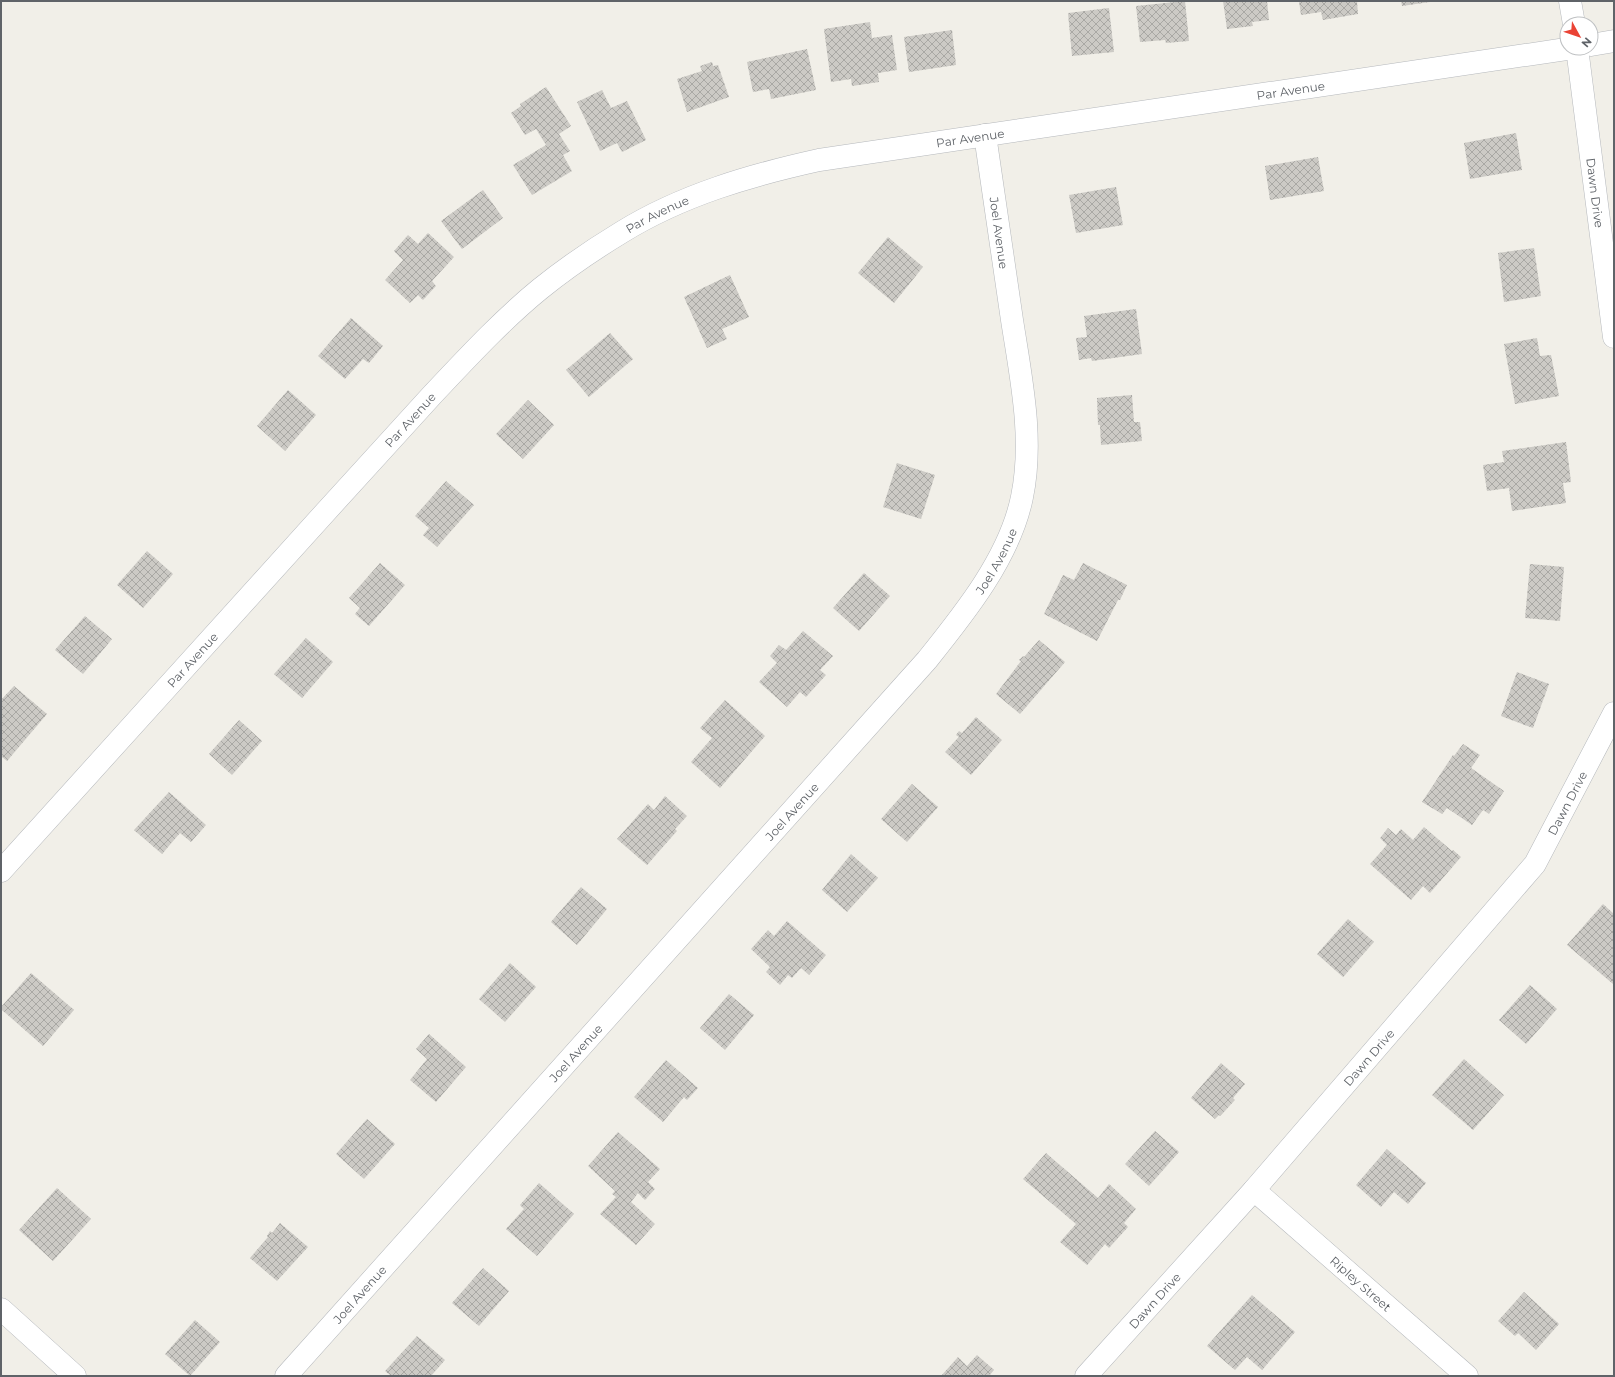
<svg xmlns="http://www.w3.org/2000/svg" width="1615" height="1377" font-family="Montserrat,sans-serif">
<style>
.building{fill:url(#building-cross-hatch)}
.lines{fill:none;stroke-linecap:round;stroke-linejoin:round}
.minor-casing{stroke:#b5b8bc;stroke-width:23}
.minor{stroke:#fff;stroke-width:22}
.labels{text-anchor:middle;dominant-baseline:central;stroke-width:3.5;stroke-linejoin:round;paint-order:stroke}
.street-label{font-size:12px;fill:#5f6368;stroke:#fff}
</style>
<defs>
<pattern id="building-cross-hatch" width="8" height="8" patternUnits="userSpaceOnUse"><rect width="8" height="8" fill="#cccac5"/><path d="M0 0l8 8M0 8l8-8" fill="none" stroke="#a9a8a4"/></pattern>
</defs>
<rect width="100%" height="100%" fill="#f1efe8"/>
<!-- building -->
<g class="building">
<path d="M1185,1l4,40 -23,2 -1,-3 -25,2 -4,-36z"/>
<path d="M1223,1h44l2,19 -17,2 1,4 -26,3z"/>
<path d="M1299,1h58l1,13 -35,6 -2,-8 -20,3z"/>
<path d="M1401,1h29v1l-28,4z"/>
<path d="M1109,8l5,44 -42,4 -4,-43z"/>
<path d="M870,22l2,16 20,-3 5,35 -19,3 1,9 -27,4 -1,-7 -20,3 -7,-53z"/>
<path d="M952,30l4,35 -47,7 -5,-35z"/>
<path d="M807,49l9,41 -45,9 -2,-10 -16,3 -6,-30z"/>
<path d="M712,62l1,4 5,-1 11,32 -42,15 -10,-33 25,-8 -2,-5z"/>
<path d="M546,87l25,39 -12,8 11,17 -7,4 9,16 -40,24 -19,-30 33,-20 -10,-16 -11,6 -14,-22 10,-7 -1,-2z"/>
<path d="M602,90l9,18 16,-7 19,39 -24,12 -5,-9 -17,8 -23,-49z"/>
<path d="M1516,133l6,37 -52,9 -6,-36z"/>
<path d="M1318,157l6,34 -54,9 -5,-34z"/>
<path d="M1116,187l7,38 -47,8 -7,-38z"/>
<path d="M483,190l20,28 -41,31 -21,-28z"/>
<path d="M428,233l26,24 -22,24 4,5 -13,14 -5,-5 -8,8 -25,-23 18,-20 -9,-9 14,-16 10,9z"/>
<path d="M888,237l35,30 -29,36 -36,-30z"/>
<path d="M1534,248l7,48 -37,6 -6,-49z"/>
<path d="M730,275l19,42 -27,12 5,10 -20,9 -23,-51z"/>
<path d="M1136,309l6,45 -50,7 -1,-3 -12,2 -3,-22 11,-1 -3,-21z"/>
<path d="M351,318l32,28 -14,17 -6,-4 -18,20 -27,-23z"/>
<path d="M610,333l23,26 -44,38 -23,-27z"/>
<path d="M1537,338l3,18 11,-1 8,41 -44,8 -11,-60z"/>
<path d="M288,390l28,25 -31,36 -28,-25z"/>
<path d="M1132,395l2,27h6l2,19 -41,4 -1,-20h-2l-1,-27z"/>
<path d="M528,400l26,25 -31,34 -27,-25z"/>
<path d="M1566,442l5,40 -8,1 3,20 -54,8 -3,-23 -22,3 -4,-26 21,-3 -2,-11z"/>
<path d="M897,463l38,12 -14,44 -38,-12z"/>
<path d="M446,481l28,24 -37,42 -14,-12 6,-7 -14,-12z"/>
<path d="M147,551l26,23 -30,34 -26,-23z"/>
<path d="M380,563l25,22 -36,41 -14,-12 5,-6 -11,-10z"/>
<path d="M1083,563l44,22 -7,15h-2l-21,41 -53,-27 19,-39 11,5z"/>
<path d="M1530,564l34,3 -4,54 -35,-3z"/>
<path d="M864,573l26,23 -31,35 -26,-23z"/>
<path d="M85,616l27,23 -29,35 -28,-24z"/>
<path d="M803,631l30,25 -13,14 6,5 -20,22 -6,-5 -13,15 -28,-25 18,-19 -7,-7 9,-11 7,5z"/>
<path d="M306,638l27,24 -31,36 -28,-24z"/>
<path d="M1039,640l26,22 -45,52 -24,-20 25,-33 -2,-1 4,-4 1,1z"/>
<path d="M1517,672l32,12 -16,44 -32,-12z"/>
<path d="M14,686l33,28 -40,47 -6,-5v-56z"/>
<path d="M725,700l40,36 -45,52 -29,-26 21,-24 -12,-10z"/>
<path d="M976,717l26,23 -31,35 -26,-23 14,-15 -3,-2 3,-4 3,2z"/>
<path d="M239,720l23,21 -30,34 -23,-21z"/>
<path d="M1463,744l17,11 -9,13 33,23 -15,23 -6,-4 -11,15 -25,-17 -5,6 -20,-12 31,-47 1,1z"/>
<path d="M912,784l26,23 -31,35 -26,-23z"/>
<path d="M169,792l37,33 -15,17 -11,-9 -18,21 -28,-24z"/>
<path d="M665,796l22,20 -12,13 2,2 -30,34 -30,-26 31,-35 6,6z"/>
<path d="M1424,827l28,24 1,-1 8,7 -31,36 -7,-7 -12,14 -41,-36 17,-19 -7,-7 8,-10 8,7 5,-6 12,11z"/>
<path d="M851,854l27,24 -31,34 -25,-22z"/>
<path d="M581,887l26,22 -30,36 -26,-23z"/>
<path d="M1603,904l11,10v68l-1,2 -46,-39z"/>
<path d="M1348,919l26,23 -31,35 -26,-23z"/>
<path d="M787,921l39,34 -17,20 -8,-7 -9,10 -4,-3 -8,10 -14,-13 4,-5 -19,-18 17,-19 6,6z"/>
<path d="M510,963l26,24 -31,35 -26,-23z"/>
<path d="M31,973l43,37 -31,36 -42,-37v-2z"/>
<path d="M1530,985l27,24 -31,35 -27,-24z"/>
<path d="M729,994l25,21 -29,35 -25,-22z"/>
<path d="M429,1034l37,33 -30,35 -26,-22 17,-21 -11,-10z"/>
<path d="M1464,1059l40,36 -31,35 -41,-35z"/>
<path d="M666,1060l32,28 -11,12 -3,-3 -21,25 -29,-25z"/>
<path d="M1221,1063l24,21 -12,14 2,2 -15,16 -1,-1 -4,4 -24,-21z"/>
<path d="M367,1119l28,25 -31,35 -28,-25z"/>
<path d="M1155,1131l24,21 -30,34 -24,-22z"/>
<path d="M618,1132l42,37 -12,13 7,7 -10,11 -7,-7 -7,9 24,22 -19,21 -36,-31 16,-17 -4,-3 3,-3 -27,-25z"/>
<path d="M1387,1149l39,34 -18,21 -14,-12 -13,15 -25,-22z"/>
<path d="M1046,1153l52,45 11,-14 27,25 -12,14 4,4 -19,21 -4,-4 -18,21 -27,-23 16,-18 -53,-45z"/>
<path d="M539,1183l35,31 -37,42 -31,-27 18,-20 -4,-4z"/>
<path d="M57,1188l34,31 -38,42 -34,-31z"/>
<path d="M280,1223l28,24 -31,34 -27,-23 18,-21 -1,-1 3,-5 2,2z"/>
<path d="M483,1268l26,23 -30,35 -27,-23z"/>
<path d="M1524,1292l35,32 -23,26 -18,-17 -3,3 -17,-15z"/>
<path d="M1252,1295l43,37 -33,38 -15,-13 -12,13 -28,-24z"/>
<path d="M195,1320l25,22 -30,34 -25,-22z"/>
<path d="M417,1336l28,24 -14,16h-40l-6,-5z"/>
<path d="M977,1355l17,15 -5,6h-48l17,-19 9,9z"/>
</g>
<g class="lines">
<defs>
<g id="minor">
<path d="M1570,1l4,23"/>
<path d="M1591,45l23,-4"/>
<path id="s1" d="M1577,48l37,289"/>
<path id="s2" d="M1,871c107,-118 213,-236 320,-354 37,-41 75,-82 112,-123 34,-36 69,-74 107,-105 26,-21 54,-40 82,-57 60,-37 129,-57 197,-72l754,-112"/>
<path id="s3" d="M1254,1190l213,186"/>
<path d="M1,1309l74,67"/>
<path id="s4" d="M286,1376l641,-716c37,-46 83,-103 95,-163 12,-58 -1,-119 -10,-177 -9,-61 -18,-123 -27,-185"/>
<path id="s5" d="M1086,1376l168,-186 281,-326 79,-151"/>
</g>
</defs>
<!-- minor casing -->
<use href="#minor" class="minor-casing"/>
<!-- minor -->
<use href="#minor" class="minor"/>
</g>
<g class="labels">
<!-- street labels -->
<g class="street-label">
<text stroke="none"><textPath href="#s2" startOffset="1581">Par Avenue</textPath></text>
<text stroke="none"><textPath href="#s2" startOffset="1257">Par Avenue</textPath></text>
<text stroke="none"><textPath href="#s1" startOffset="146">Dawn Drive</textPath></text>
<text stroke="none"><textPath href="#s2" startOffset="933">Par Avenue</textPath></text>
<text transform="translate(999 233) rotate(82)">Joel Avenue</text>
<text stroke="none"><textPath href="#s2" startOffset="609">Par Avenue</textPath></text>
<text stroke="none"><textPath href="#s4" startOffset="1082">Joel Avenue</textPath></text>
<text stroke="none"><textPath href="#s2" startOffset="285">Par Avenue</textPath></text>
<text stroke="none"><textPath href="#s5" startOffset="750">Dawn Drive</textPath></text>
<text stroke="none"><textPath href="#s4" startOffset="758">Joel Avenue</textPath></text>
<text stroke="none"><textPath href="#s4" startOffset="434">Joel Avenue</textPath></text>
<text stroke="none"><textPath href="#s5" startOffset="426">Dawn Drive</textPath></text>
<text stroke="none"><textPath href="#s3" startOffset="142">Ripley Street</textPath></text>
<text stroke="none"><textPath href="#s4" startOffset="110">Joel Avenue</textPath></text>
<text stroke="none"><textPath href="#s5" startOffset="102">Dawn Drive</textPath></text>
</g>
</g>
<!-- border -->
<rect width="1615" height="1377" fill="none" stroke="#5f6368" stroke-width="4"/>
<!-- north arrow -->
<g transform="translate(1579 36) rotate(130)"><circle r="19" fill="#ffffff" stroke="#bfc1c3"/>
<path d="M0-3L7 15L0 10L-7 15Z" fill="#ea4335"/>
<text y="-6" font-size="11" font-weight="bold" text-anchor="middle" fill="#5f6368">N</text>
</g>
</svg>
